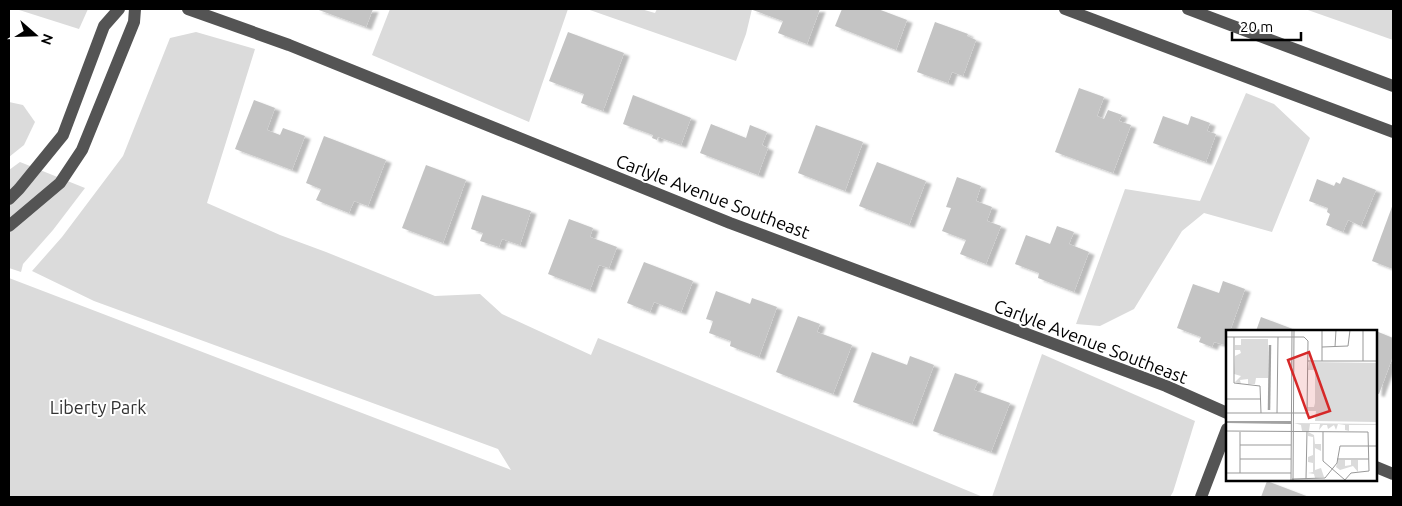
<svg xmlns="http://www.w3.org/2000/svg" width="1402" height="506" font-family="Ubuntu,sans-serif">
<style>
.green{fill:#dbdbdb}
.building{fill:#c4c4c4;filter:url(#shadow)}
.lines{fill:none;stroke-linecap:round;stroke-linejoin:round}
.minor{stroke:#545454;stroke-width:12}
.labels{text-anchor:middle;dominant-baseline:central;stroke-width:4;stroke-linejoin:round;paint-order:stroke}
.street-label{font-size:18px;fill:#000;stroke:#fff}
.park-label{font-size:18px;fill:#323232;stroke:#fff}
.inset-river{fill:none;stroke:#a2a2a2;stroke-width:2.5}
.inset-road{fill:none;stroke:#999;stroke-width:1}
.view{fill:#d62828;fill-opacity:0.15;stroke:#d62828;stroke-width:2.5}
.inset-edge{fill:none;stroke:#000;stroke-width:2.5}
</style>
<defs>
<filter id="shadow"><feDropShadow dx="5.5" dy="3" stdDeviation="1" flood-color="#0004"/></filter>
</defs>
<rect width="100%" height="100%" fill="#fff"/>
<!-- green -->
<g class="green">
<path d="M16,9h72l-9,20z"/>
<path d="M390,9h178l-39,113 -157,-67z"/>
<path d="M587,9h54l14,4 2,-4h95l-6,25 -10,27z"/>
<path d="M1305,9h88v31z"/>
<path d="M196,32l59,17 -48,154 73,32 46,17 109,44 45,-2 22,20 89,41 7,-17 385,159h-974v-219l502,192 -13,-21 -404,-148 -62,-30 30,-34 61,-81 47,-118z"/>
<path d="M1246,93l28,11 36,34 -38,94 -68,-19 -22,18 -48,78 -34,17 -24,-2 49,-135 75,12z"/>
<path d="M9,102l14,3 12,17 -11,23 -15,12z"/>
<path d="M20,162l65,26 -32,42 -30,34 -2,8 -12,-4v-98z"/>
<path d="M1042,354l153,67 -22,71 -3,5h-178z"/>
</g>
<!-- building -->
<g class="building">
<path d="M316,9h57l-7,18z"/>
<path d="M750,9h70l-13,35 -29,-11 5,-12z"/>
<path d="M842,9h36l29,11 -11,30 -61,-24z"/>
<path d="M935,22l33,12 -1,2 9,4 -13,36 -11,-4 -4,11 -31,-11z"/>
<path d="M568,32l56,21 -21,58 -22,-8 3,-9 -35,-13z"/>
<path d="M1079,88l25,9 -7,19 7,3 4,-9 14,5 -3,6 12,4 -18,48 -58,-21z"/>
<path d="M633,95l58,23 -10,27 -23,-8 -1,3 -5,-2 1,-3 -30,-11z"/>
<path d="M254,100l21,8 -8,22 13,5 3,-7 22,8 -13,34 -57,-21z"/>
<path d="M1163,116l25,9 3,-9 19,7 -3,8 9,3 -10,28 -53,-19z"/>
<path d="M711,124l35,14 4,-13 17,7 -5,13 6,3 -10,27 -58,-22z"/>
<path d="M816,125l47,17 -18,49 -47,-18z"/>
<path d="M324,136l62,24 -18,46 -14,-5 -5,12 -33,-13 5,-11 -15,-6z"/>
<path d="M877,162l49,19 -17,44 -50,-19z"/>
<path d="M426,165l40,15 -23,63 -41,-15z"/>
<path d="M957,177l24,9 -5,15 16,6 -5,14 14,5 -15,38 -26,-10 6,-14 -24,-9 9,-23 -5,-1z"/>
<path d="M1343,177l33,13 -15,36 -13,-6 -5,12 -17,-7 4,-11 -3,-2 1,-4 -19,-7 8,-22 17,7 2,-4 4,2z"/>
<path d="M482,195l49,16 -11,34 -18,-6 -3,8 -19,-6 3,-8 -12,-4z"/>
<path d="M1393,204v65l-21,-8z"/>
<path d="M569,219l24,9 -3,9 27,10 -8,21 -10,-3 -9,25 -42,-16z"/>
<path d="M1057,226l17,6 -5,12 20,8 -15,40 -36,-14 1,-5 -24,-9 11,-29 24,9z"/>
<path d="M644,262l49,19 -12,31 -27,-10 -4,10 -23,-9z"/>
<path d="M1223,281l22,8 -15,42h-3v8l-2,6 -11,-3 -2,5 -13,-5 2,-5 -24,-9 16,-44 26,9z"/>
<path d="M716,291l34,13 2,-6 25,9 -18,50 -29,-11 1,-5 -22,-8 4,-12 -7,-2z"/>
<path d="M798,316l22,8 -3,8 35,13 -19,49 -57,-22z"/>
<path d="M1261,317l37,14h-42z"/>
<path d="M1376,331l17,7v18l-14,38 -3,-1z"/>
<path d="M872,352l35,13 3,-9 24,9 -22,59 -59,-22z"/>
<path d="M955,373l23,8 -4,9 36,13 -19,49 -58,-21z"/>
<path d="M1267,481l42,16h-48z"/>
</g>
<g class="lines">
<!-- minor -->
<g class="minor">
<path d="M188,9l101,36 441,178 436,163 61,27"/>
<path d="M1065,9l328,123"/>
<path d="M1188,9l205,77"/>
<path d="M9,199l10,-10 44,-54 41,-109 15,-17"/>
<path d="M9,226l51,-43 22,-33 52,-128 1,-13"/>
<path d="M1376,467l17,7"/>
<path d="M1201,497l26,-68"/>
</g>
</g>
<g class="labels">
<!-- street labels -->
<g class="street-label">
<text transform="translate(713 196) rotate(21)">Carlyle Avenue Southeast</text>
<text transform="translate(1091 341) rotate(21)">Carlyle Avenue Southeast</text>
</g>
<!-- park labels -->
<g class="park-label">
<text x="98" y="407">Liberty Park</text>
</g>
</g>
<!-- overview -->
<g transform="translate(1226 330)">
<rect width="151" height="151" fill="#fff"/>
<path d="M15,9h27v39h-12l-1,6h-7v-5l-8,1 1,4 -6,-2 6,-6 -7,-2 1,-18 6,-3 -1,-3h-5v-5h6zM83,32l68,1v59l-62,-1 1,-10h-8l-1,-4h7l1,-4v-33h-7zM68,93l83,1 1,1h-29v6l-4,-1v-5l-7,-1 -2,6 -2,-5 -6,4 -1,-4h-4l-4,5 1,-6h-10l-1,7h-7l-1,-6zM82,102l6,3 1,9h6v7l-6,-3v22l6,-2 3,9 -9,1 -1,-4 -6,-1 5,-1v-9l-5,-1v-5l5,-2v-18l-5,-1zM112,130h7v6l6,-1v-5h7v12l-5,-6 -13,4 -4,-3z" fill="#dbdbdb"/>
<path d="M0,91h65v3l-65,-1z" fill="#a2a2a2"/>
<path class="inset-river" d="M43,80l1,-65"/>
<path class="inset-road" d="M151,0v31M0,7h78l4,4 -1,72h-81M8,7v46l26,3 1,27M96,17l26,-1 2,-16M109,17l1,-17M82,31h70M96,31v-31M137,31v-31M0,69h35M51,83l1,-76M0,101l142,1 1,39 -18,2 -7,8M97,102v29l22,19M14,115h51M14,129h51M111,129h32M0,139v-38M0,143h65M14,143v-41M66,149l33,-1 12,-15 3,-17h38M80,149l1,-48M65,151l1,-151M67,151l1,-151"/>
<path class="view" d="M83,22l21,59 -21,7 -21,-58z"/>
<rect width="151" height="151" class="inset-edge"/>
</g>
<!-- border -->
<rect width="1402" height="506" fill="none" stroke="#000000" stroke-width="20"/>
<!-- north arrow -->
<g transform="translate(35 35) rotate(110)" stroke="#ffffff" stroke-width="4" paint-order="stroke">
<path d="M0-4L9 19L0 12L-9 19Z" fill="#000000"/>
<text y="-8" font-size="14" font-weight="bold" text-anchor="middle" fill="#000000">N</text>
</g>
<!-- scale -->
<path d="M1232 32v8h69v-8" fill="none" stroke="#000000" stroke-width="2.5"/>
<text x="1240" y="32" font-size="15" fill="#000000" stroke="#ffffff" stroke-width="4" paint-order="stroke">20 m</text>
</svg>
